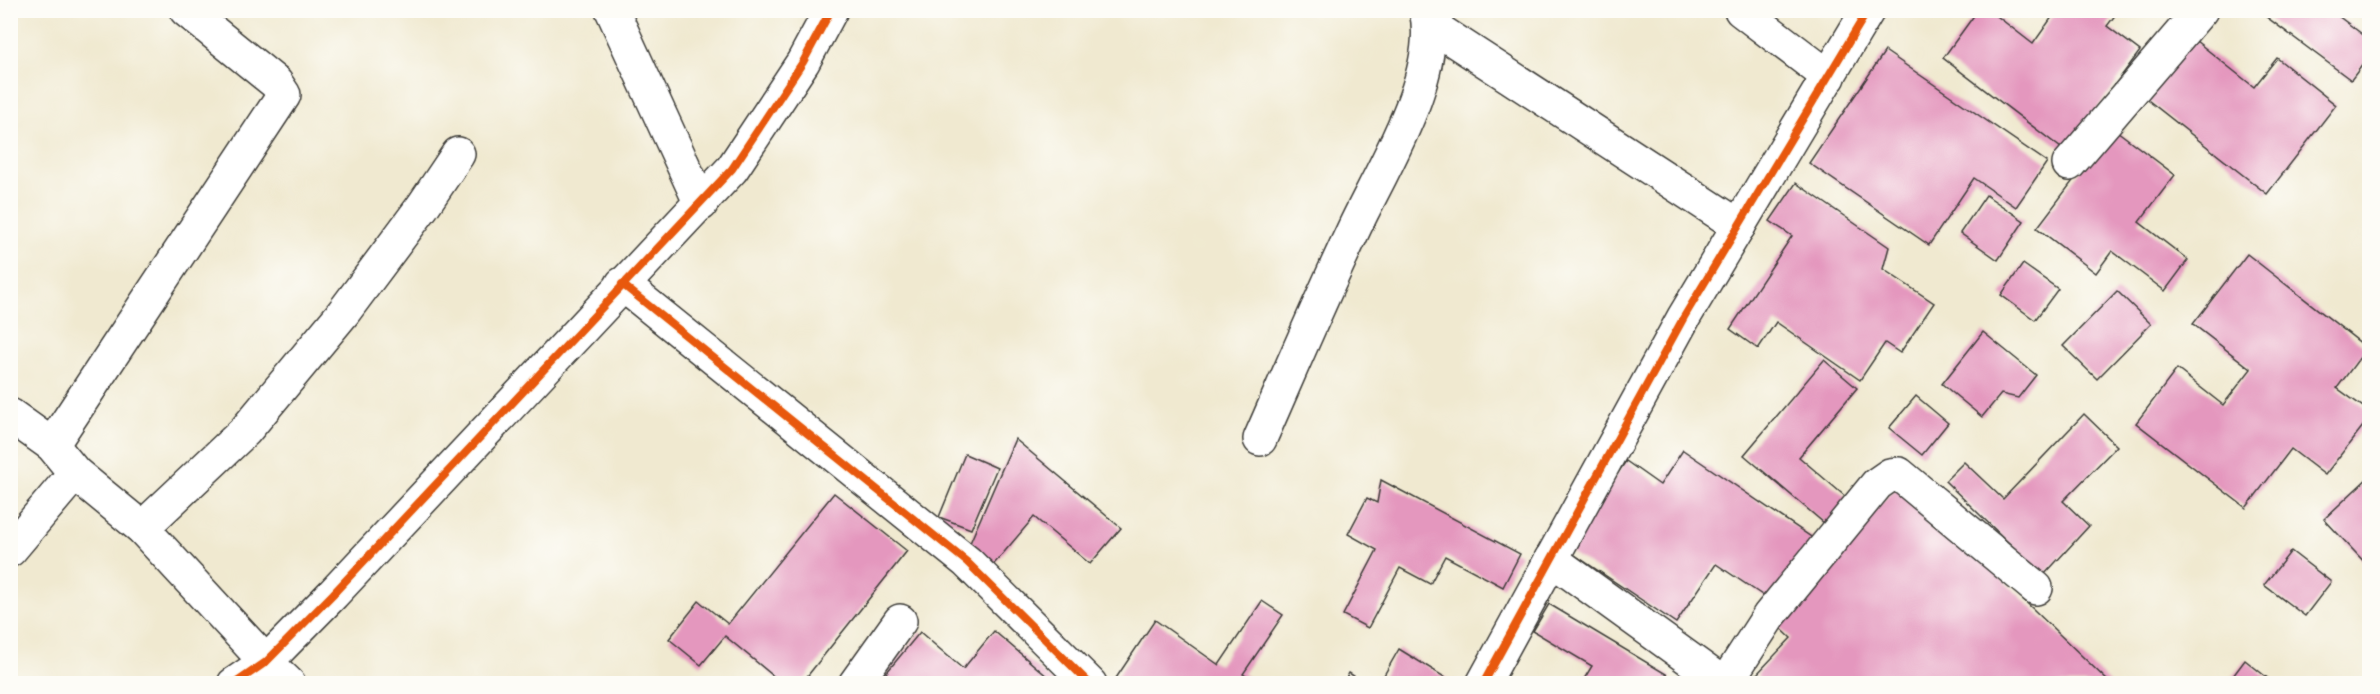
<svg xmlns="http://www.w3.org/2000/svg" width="2380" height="694" font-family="'Shantell Sans',sans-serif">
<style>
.building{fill:#e497be}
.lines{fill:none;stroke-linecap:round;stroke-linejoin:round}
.minor-casing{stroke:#3c3b37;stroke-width:36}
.minor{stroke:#fff;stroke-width:33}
.cycleway-casing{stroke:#fdfcf7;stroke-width:11}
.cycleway{stroke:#e8590c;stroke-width:8}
</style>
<rect width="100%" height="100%" fill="#fdfcf7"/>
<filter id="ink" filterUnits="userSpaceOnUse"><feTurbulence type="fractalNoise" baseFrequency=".0167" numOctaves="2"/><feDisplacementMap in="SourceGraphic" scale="12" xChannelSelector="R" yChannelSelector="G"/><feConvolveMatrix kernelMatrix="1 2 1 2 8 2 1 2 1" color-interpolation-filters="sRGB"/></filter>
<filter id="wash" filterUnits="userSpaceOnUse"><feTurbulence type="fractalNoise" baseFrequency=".008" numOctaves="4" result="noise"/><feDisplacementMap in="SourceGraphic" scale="24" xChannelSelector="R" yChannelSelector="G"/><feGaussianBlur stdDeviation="1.35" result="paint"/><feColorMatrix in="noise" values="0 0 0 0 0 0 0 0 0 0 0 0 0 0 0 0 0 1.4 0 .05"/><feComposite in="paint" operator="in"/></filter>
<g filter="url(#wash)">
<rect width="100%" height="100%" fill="#f0e9d0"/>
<g id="blocks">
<!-- building -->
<g class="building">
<path d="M1978,10h11l44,34 24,-34h62l-12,16 33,25 -75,100 -122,-93z"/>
<path d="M2257,10h73l40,30v15l-19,25z"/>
<path d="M2186,33l68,54 23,-29 59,47 -69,89 -128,-101z"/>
<path d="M1885,51l162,111 -31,45 -42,-29 -45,67 -120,-82z"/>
<path d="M2113,128l62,47 -36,47 49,38 -23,31 -53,-40 -16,22 -59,-45z"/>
<path d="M1796,183l93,64 -6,22 51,34 -34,50 -15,-10 -25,37 -84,-58 -18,27 -28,-20 62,-93 -22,-15z"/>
<path d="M1986,195l38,26 -26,39 -38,-27z"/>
<path d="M2247,254l120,94 -30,40 33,24v5l-45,58 -34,-26 -45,59 -110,-85 41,-54 46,36 28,-36 -58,-45z"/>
<path d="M2023,264l35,25 -23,31 -34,-25z"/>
<path d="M2117,291l34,33 -54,55 -34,-33z"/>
<path d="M1983,332l53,43 -18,23 -17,-4 -19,23 -40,-33z"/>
<path d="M1824,360l33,28 -58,69 54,46 -22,26 -87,-74z"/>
<path d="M1916,396l32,27 -26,32 -33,-27z"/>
<path d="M2084,414l33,32 -54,55 26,25 -46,50 -98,-95 19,-19 39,37z"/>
<path d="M1015,439l106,89 -31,36 -56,-47 -40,47 -24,-21z"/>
<path d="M1683,450l134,91 -43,62 -58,-39 -40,59 -110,-74 60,-88 34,24z"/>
<path d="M965,454l32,14 -26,61 -32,-12z"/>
<path d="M2370,476v92l-46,-49z"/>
<path d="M1381,480l139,74 -17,33 -58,-31 -15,28 -30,-16 -32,60 -25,-13 34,-65 -29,-16 19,-36 10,5z"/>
<path d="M1901,482l210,202h-345l-9,-10 34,-36 -20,-19z"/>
<path d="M834,493l73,58 -106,133h-18l-58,-48 -24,29 -32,-26 30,-38 29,23z"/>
<path d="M2291,551l40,31 -26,34 -41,-31z"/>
<path d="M1262,601l21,14 -40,59 15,10h-146l43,-64 64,45z"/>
<path d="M1549,604l122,73 -4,7h-86l11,-18 -59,-35z"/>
<path d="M994,631l62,53h-179l43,-52 43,37z"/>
<path d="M1399,649l52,32 -1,3h-71z"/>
<path d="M2245,660l30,24h-48z"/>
<path d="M1349,673l17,11h-23z"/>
</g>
</g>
</g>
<g filter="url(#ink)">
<use href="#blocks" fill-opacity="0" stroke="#3c3b37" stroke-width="1.5"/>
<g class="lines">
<defs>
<g id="minor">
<path d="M612,10l89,194"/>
<path d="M1741,10l88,67"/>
<path d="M1429,24l310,202"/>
<path d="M2069,164l132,-154"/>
<path d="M622,284l345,278 123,122"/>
<path d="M10,415l42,30 23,28 67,55 124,134 23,22"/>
<path d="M1260,439c30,-68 59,-136 91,-204 27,-60 91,-158 75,-225"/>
<path d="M52,445l232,-350 -8,-12 -90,-73"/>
<path d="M142,528l103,-97 98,-118 80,-107 35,-52"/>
<path d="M10,550l65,-77"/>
<path d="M1551,559l173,125"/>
<path d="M234,684l32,-22 67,-68 399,-425 71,-107 28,-52"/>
<path d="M855,684l45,-63"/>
<path d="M1483,684l201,-367 184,-307"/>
<path d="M1725,684l44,-68 108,-132 13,-9 9,-1 137,114"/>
</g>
</defs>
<!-- minor casing -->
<use href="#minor" class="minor-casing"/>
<!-- minor -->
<use href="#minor" class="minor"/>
<defs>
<g id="cycleway">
<path d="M622,284l345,278 123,122"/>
<path d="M234,684l32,-22 67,-68 399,-425 71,-107 28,-52"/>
<path d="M1483,684l201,-367 184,-307"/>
</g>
</defs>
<!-- cycleway casing -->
<use href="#cycleway" class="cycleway-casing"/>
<!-- cycleway -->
<use href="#cycleway" class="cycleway"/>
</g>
</g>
<!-- margin -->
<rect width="2380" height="694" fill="none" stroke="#fdfcf7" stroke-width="36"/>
</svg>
